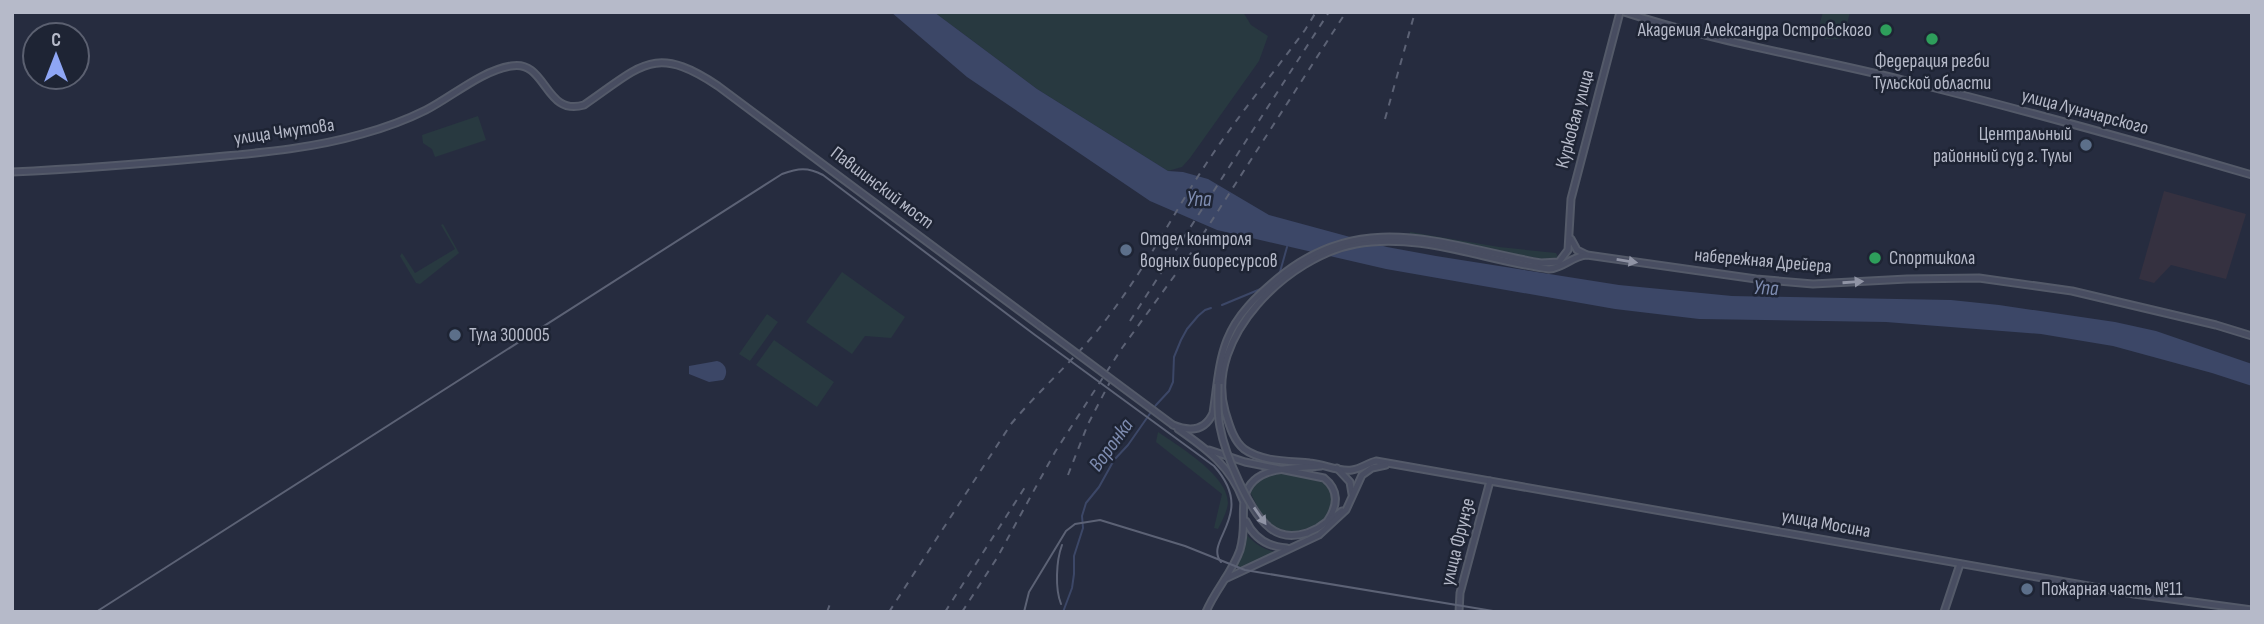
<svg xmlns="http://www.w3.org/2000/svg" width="2264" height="624" font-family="'Sofia Sans Condensed',sans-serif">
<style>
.medical{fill:#353140}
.green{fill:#283940}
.water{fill:#3c4767}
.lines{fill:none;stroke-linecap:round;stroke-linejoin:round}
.stream{stroke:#3c4767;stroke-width:2}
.secondary-casing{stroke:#545a69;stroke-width:9}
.secondary{stroke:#484d61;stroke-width:5}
.tram{stroke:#5c6275;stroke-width:2}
.rail{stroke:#5c6275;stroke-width:2;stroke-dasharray:7 7;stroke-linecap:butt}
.secondary-bridge-casing{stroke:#545a69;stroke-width:9;stroke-linecap:butt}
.secondary-bridge{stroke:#484d61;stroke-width:5}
.oneway{fill:#9094a5}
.leisure-dot{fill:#2e9e5b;stroke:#1e2434;stroke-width:2.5}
.service-dot{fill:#5c6f8a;stroke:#1e2434;stroke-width:2.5}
.labels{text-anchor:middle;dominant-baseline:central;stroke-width:5;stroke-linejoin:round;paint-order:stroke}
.poi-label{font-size:19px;fill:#b6bac9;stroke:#1e2434;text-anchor:start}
.street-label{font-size:19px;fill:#b6bac9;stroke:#1e2434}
.water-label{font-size:21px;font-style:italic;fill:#7e8cb0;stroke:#1e2434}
</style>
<rect width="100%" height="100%" fill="#262c3f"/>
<!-- medical -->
<path class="medical" d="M2164,191l82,23 -20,65 -55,-14 -17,18 -15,-4z"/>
<!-- green -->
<g class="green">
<path d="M934,12h309l8,13 17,11 -9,25 -69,97 -8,9 -14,4 -131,-82z"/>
<path d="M1823,12h27l-5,20 -7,7h-13c-9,-8 -5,-16 -2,-27z"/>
<path d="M478,116l8,24 -51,17 -3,-8 -9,-6 -1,-8z"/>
<path d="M443,224l16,29 -39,31 -4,-1 -16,-27 2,-3 13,20 40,-24 -14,-24z"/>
<path d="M1410,232l89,15 57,6 2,4 -3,3 -13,-1 -132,-25z"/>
<path d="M842,272l63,45 -14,21 -26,-2 -13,18 -46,-32z"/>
<path d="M767,314l11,8 -28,39 -11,-7z"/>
<path d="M774,340l60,42 -17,25 -61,-42z"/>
<path d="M1158,432c20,14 70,43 70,71 -1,9 -6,18 -10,26l-4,-1 8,-34 -66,-52z"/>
<path d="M1279,473c12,2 32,1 43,7 36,19 -17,72 -51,45 -10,-8 -15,-22 -21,-33 7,-12 14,-17 29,-19z"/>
<path d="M1247,535c8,9 16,14 28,17l-34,16 -4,-3z"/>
</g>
<!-- water -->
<g class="water">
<path d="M891,12h43l103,77 131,82 15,1 25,7 61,36 118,32 49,9 183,29 113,11 219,4 48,5 116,17 41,9 96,33v22l-40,-13 -99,-27 -72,-12 -155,-12 -187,-3 -84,-10 -229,-40 -169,-39 -67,-29 -183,-124z"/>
<path d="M717,361c9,2 12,12 6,19l-14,2 -20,-8v-8z"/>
</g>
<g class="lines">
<!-- stream -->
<g class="stream">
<path d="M1270,282l10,-10 7,-25"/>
<path d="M1222,305l41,-17"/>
<path d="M1063,612l9,-24 2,-14v-18l9,-28 -1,-12 4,-13 13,-16 15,-27 14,-15 28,-40 13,-14 4,-9 1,-25 7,-17 6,-11 11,-13 7,-6 6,-2"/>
</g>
<defs>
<g id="secondary">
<path d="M1624,12c91,30 186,45 279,68 117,29 233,61 349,95"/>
<path d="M12,172c64,-3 128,-8 192,-14 53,-5 106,-9 158,-24 22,-6 44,-14 64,-24 27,-14 55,-39 85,-44 36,-7 33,51 73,39 57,-39 70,-62 134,-19l322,240"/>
<path d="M1571,239l6,11 10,5 169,24 57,5 94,-5 72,-1 93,13 144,34 36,11"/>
<path d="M1587,255c-15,1 -23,13 -38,14 -63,-8 -129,-37 -193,-25 -67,12 -152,93 -131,167 4,13 8,29 19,38 18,13 45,12 66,14 14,1 28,9 42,7 9,-1 16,-7 24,-9l758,133 118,16"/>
<path d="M1173,425c17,7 32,6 40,-12 4,-25 5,-50 14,-73 10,-26 30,-44 50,-61 85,-72 168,-33 264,-16l18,-1 9,-12 3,-51 49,-187"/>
<path d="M1178,429c29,20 53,38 65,71"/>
<path d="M1209,450l36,12 79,16c15,12 14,27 4,42"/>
<path d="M1337,468l13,14 2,12"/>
<path d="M1246,521c8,17 22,26 41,27"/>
<path d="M1307,533l11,-5 24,-17"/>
<path d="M1225,579l94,-44 27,-25 16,-35 10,-7 14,-3"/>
<path d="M1206,612c9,-22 26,-39 34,-62 6,-21 2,-30 4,-49 5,-37 49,-32 77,-35"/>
<path d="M1459,612l1,-19 30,-112"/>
<path d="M1944,612l16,-48"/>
</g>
</defs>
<!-- secondary casing -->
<use href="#secondary" class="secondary-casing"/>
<!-- secondary -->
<use href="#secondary" class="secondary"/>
<!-- tram -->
<g class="tram">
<path d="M1061,604c-6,-15 -5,-43 1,-59"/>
<path d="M96,612l686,-438c16,-6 26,-7 41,1l212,160 179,131c44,49 -11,74 7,96"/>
<path d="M1024,612l5,-20 37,-61 9,-7 25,-4 85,26 60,24 254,42"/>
</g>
<!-- rail -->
<g class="rail">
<path d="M1385,119l30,-107"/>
<path d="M1130,321l199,-309"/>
<path d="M1068,475l20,-51 23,-44"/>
<path d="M827,612l3,-8"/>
<path d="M889,612l122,-188c31,-37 68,-68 97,-107 37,-48 65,-103 98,-153 31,-47 66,-89 99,-134l11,-18"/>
<path d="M945,612l82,-128"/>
<path d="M962,612l35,-54 58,-106 67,-104 69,-95 155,-241"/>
</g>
<defs>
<g id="secondary-bridge">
<path d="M1040,326l133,99"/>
<path d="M1218,384c0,14 -1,29 2,43 5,27 29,85 50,101 11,9 24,9 37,5"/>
</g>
</defs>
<!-- secondary-bridge casing -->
<use href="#secondary-bridge" class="secondary-bridge-casing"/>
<!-- secondary-bridge -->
<use href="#secondary-bridge" class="secondary-bridge"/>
</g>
<!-- one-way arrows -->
<defs><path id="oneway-solid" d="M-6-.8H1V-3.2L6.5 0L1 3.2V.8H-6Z" transform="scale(1.75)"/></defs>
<g class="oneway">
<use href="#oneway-solid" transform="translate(1627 261) rotate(9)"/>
<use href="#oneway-solid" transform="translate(1853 282) rotate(-4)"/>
<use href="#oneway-solid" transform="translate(1260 516) rotate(55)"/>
</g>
<!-- markers -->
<g class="leisure-dot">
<circle cx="1886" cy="30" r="7"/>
<circle cx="1932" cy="39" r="7"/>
<circle cx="1875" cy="258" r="7"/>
</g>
<g class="service-dot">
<circle cx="2086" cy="145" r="7"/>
<circle cx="1126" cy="250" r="7"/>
<circle cx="455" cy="335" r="7"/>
<circle cx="2027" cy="589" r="7"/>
</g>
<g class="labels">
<!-- poi labels -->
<g class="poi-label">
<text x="1872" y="30" text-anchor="end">Академия Александра Островского</text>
<text x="1932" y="61" text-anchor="middle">Федерация регби<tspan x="1932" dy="22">Тульской области</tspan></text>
<text x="2072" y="134" text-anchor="end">Центральный<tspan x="2072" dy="22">районный суд г. Тулы</tspan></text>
<text x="1140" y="239">Отдел контроля<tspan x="1140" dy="22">водных биоресурсов</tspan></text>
<text x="1889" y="258">Спортшкола</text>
<text x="469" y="335">Тула 300005</text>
<text x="2041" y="589">Пожарная часть №11</text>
</g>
<!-- street labels -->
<g class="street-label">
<text transform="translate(2085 112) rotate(15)">улица Луначарского</text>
<text transform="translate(1575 119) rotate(-75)">Курковая улица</text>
<text transform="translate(284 132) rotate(-8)">улица Чмутова</text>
<text transform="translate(882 188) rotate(37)">Павшинский мост</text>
<text transform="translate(1763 261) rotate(5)">набережная Дрейера</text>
<text transform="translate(1826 524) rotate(10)">улица Мосина</text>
<text transform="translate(1458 542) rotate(-76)">улица Фрунзе</text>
</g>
<!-- water labels -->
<g class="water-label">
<text x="1199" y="199">Упа</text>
<text transform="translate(1766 288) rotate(2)">Упа</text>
<text transform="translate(1111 445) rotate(-54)">Воронка</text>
</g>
</g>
<!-- border -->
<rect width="2264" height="624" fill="none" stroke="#b6bac9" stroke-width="28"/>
<!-- north arrow -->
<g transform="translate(56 56)"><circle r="33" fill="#1e2434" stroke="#5b6070" stroke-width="2"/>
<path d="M0-5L12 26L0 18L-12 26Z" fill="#8fa6f5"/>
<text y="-10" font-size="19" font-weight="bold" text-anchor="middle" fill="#b6bac9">С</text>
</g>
</svg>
